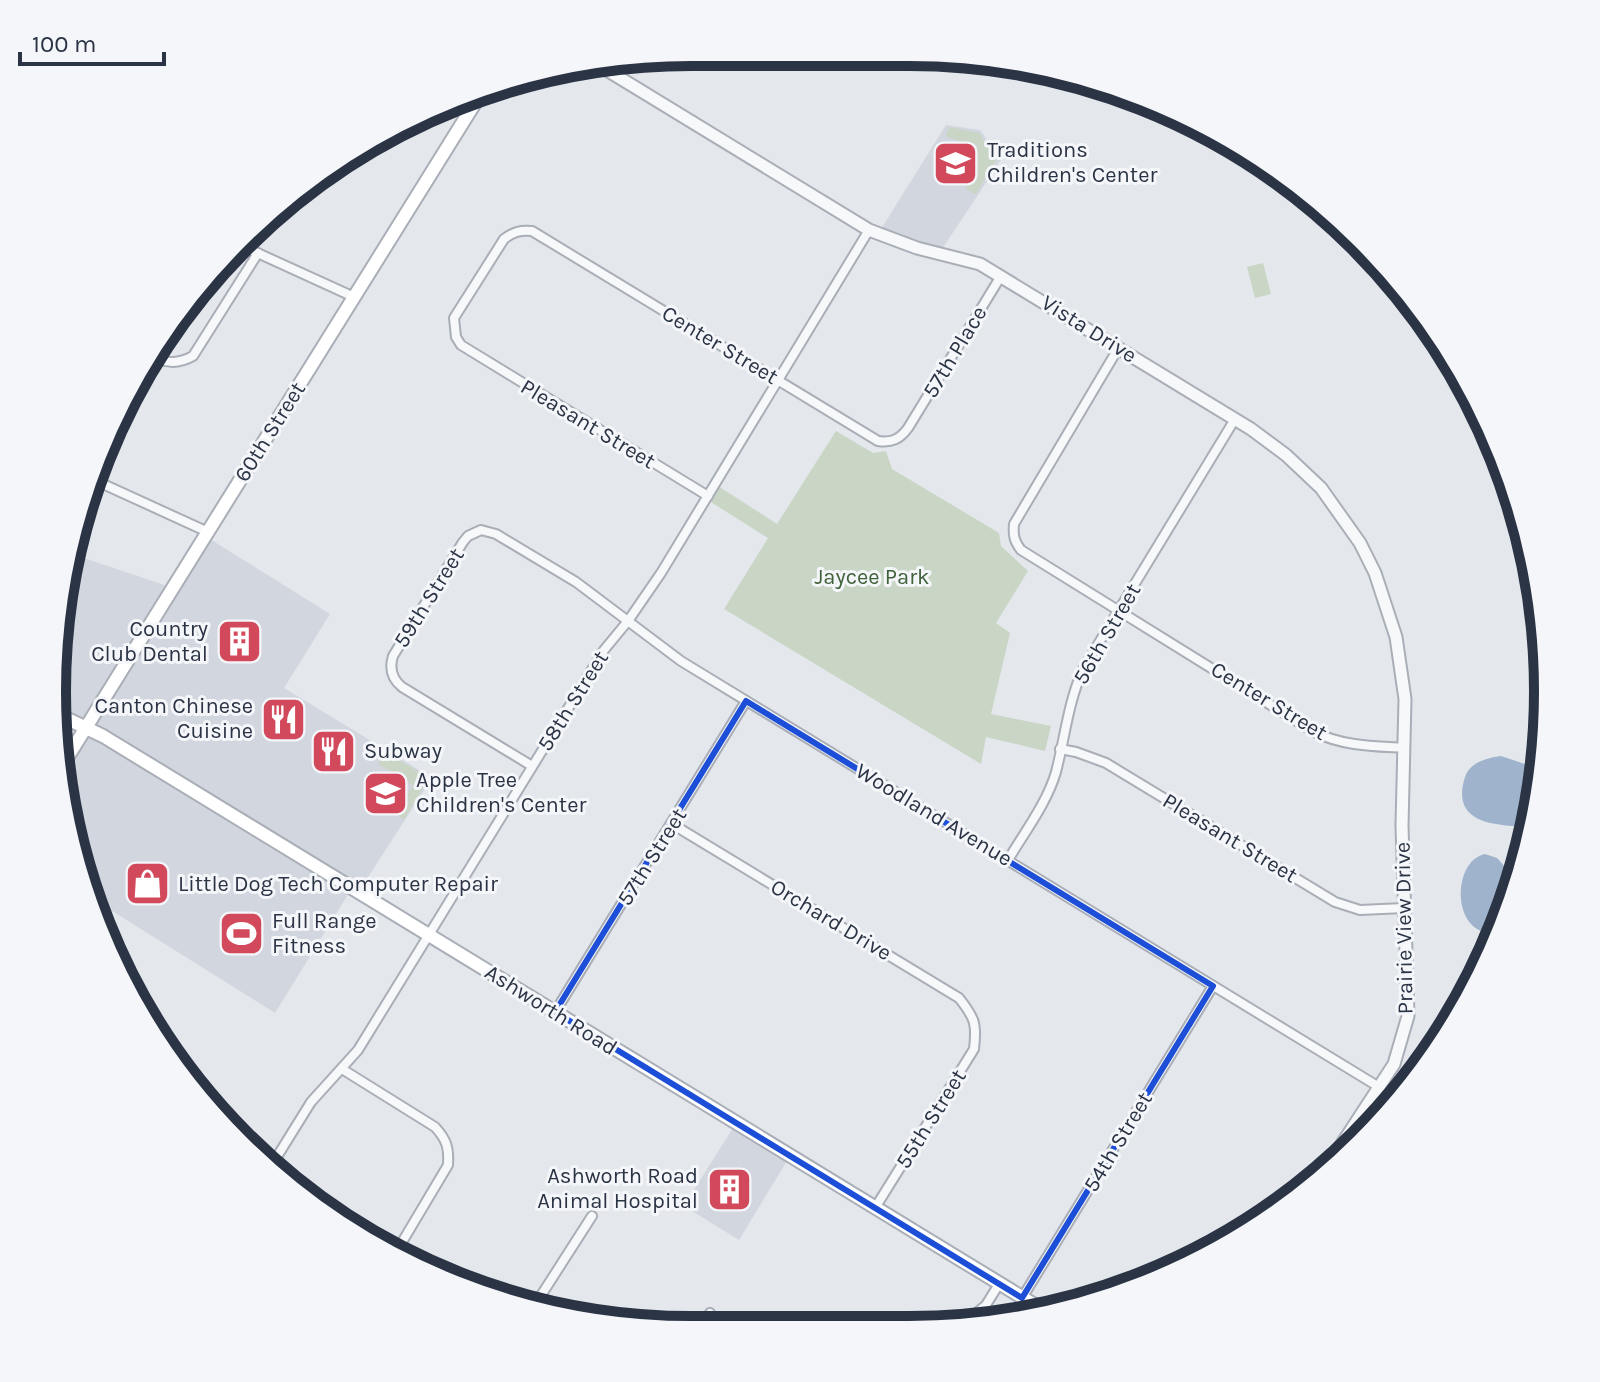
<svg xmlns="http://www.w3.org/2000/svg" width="1600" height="1382" font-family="Karla,sans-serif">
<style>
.built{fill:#d2d6de}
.green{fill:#c9d6c5}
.water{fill:#9fb4cc}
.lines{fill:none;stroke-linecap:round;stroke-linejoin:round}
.minor-casing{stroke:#a9aeb7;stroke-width:12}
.tertiary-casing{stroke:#a9aeb7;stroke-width:15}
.secondary-casing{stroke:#a9aeb7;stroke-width:16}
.minor{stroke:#f7f8fa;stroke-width:8}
.tertiary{stroke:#f7f8fa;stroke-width:11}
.secondary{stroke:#fff;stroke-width:12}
.marked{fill:none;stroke:#1d4ed8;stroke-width:6;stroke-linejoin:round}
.labels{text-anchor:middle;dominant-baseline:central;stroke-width:6;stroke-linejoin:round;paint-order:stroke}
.poi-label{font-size:22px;fill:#2b3445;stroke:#f4f6f9;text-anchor:start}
.street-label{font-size:22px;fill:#2b3445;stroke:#f4f6f9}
.park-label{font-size:22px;fill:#3f6138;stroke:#f4f6f9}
.rim{fill:none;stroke:#2b3445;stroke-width:10}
</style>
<rect width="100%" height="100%" fill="#e4e7ec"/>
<!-- built -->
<g class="built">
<path d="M946,125l34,5 21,30 -61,92 -62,-18z"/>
<path d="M205,536l125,78 -46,74 148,90 -73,113 -7,-3 -77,125 -190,-119 -28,-120 29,-46 -29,-14 1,-107 14,-53 101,34z"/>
<path d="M736,1123l54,33 -51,84 -55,-34z"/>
</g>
<!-- green -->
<g class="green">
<path d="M949,127l30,6 18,26 -21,35 -10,-5 11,-44 -31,-8z"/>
<path d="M1263,263l8,31 -16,4 -8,-31z"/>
<path d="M836,431l37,22 13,-2 6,18 107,64 2,13 27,25 -32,52 14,10 -19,81 60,12 -6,25 -59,-14 -5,27 -257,-155 44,-71 -62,-39 9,-15 62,40z"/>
<path d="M386,752l43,26 -25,41 -9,-5 18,-29 -35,-21z"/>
</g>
<!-- water -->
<g class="water">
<path d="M1501,756l24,8c13,16 18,50 -4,60 -8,4 -17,1 -25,0 -28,-4 -40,-19 -31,-47 5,-15 22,-19 36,-21z"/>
<path d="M1485,854l12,4 20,22 -19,51c-6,0 -14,2 -19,-1 -27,-14 -23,-70 6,-76z"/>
</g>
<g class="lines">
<defs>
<g id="minor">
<path d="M240,245l114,52"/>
<path d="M1119,347l-105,177c-1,11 0,17 7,26l293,182c29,14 58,14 90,16"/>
<path d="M149,355c16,8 28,10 44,1l65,-103"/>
<path d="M92,479l116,53"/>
<path d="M708,496l-247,-151 -5,-8 -2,-19 50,-79c9,-7 16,-9 28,-8l346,210c14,2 22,-2 30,-13l93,-152"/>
<path d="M1060,749l16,3 30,11 229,139 25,8 44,-2"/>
<path d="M532,766l-130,-79c-10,-8 -13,-18 -9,-31l70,-114 5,-6 13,-6 15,4 80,48 105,79 698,426"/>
<path d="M672,824l287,174c16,20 18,26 15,51l-99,159"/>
<path d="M1008,860c16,-27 39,-57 48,-88 9,-35 12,-69 27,-103l152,-250"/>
<path d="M555,1012l191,-311"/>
<path d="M342,1069l93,58c12,13 14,21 13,38l-53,89"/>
<path d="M270,1168l41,-66 47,-52 246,-400 24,-29 33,-48 208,-343"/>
<path d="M1022,1298l191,-312"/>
<path d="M533,1308l59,-92"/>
<path d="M960,1327l26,-22 13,-21"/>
<path d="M698,1330l12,-17"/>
</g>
<path id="tertiary" d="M597,64l272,166 48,18 63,16 271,165 35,26 35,33 39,55 15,30 21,64 9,62 -3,127 6,190 -14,48 -75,115"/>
<g id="secondary">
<path d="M57,714l46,22 940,574"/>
<path d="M57,774l426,-684"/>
</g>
</defs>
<!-- minor casing -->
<use href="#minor" class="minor-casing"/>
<!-- tertiary casing -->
<use href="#tertiary" class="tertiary-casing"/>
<!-- secondary casing -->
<use href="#secondary" class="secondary-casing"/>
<!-- minor -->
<use href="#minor" class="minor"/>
<!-- tertiary -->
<use href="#tertiary" class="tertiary"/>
<!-- secondary -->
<use href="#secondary" class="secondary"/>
</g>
<!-- marked area -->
<path class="marked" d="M746,701l467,285 -191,312 -467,-286z"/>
<!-- icons -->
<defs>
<symbol id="school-square" viewBox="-11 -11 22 22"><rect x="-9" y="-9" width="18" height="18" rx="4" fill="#d1495b" stroke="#f4f6f9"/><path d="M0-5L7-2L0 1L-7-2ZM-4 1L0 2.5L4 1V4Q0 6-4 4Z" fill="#fff"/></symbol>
<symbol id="building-square" viewBox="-11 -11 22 22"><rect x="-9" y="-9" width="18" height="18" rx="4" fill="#d1495b" stroke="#f4f6f9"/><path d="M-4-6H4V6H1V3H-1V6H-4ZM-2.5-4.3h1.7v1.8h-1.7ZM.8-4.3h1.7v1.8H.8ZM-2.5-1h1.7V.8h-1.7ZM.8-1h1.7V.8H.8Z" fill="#fff"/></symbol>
<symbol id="restaurant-square" viewBox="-11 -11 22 22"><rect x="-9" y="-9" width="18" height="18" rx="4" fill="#d1495b" stroke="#f4f6f9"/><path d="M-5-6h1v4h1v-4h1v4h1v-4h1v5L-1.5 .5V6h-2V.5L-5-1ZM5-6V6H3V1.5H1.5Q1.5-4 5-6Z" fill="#fff"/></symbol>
<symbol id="shop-square" viewBox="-11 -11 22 22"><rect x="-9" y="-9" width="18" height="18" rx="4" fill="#d1495b" stroke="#f4f6f9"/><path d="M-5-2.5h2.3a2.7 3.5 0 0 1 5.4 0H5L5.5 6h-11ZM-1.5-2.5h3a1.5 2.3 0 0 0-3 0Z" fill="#fff"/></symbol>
<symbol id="stadium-square" viewBox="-11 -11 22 22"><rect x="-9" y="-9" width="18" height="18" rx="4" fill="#d1495b" stroke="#f4f6f9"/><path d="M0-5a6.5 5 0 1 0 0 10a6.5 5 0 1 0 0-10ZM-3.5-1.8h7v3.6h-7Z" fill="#fff"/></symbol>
</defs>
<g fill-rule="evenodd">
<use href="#school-square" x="930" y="138" width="51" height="51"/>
<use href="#building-square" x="214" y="616" width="51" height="51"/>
<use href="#restaurant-square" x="258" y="694" width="51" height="51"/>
<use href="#restaurant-square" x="308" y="726" width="51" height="51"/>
<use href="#school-square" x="360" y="768" width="51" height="51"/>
<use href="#shop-square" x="122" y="858" width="51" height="51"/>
<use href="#stadium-square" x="216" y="908" width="51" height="51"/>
<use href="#building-square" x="704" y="1164" width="51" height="51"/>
</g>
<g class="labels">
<!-- poi labels -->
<g class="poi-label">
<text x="987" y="150">Traditions<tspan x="987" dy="25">Children's Center</tspan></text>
<text x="208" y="629" text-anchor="end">Country<tspan x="208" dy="25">Club Dental</tspan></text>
<text x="253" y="706" text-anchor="end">Canton Chinese<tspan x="253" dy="25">Cuisine</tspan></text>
<text x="364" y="751">Subway</text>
<text x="416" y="780">Apple Tree<tspan x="416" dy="25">Children's Center</tspan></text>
<text x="178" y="884">Little Dog Tech Computer Repair</text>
<text x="272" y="921">Full Range<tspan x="272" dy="25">Fitness</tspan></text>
<text x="698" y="1176" text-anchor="end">Ashworth Road<tspan x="698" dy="25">Animal Hospital</tspan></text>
</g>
<!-- street labels -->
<g class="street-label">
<text transform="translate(1089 329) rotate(32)">Vista Drive</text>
<text transform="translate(720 345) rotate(31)">Center Street</text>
<text transform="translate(955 352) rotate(-59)">57th Place</text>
<text transform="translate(588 424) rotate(31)">Pleasant Street</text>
<text transform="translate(270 432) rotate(-58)">60th Street</text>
<text transform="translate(429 598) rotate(-58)">59th Street</text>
<text transform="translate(1107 634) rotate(-60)">56th Street</text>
<text transform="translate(573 701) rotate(-58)">58th Street</text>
<text transform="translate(1269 701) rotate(31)">Center Street</text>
<text transform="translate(934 815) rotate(31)">Woodland Avenue</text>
<text transform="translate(1230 838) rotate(31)">Pleasant Street</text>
<text transform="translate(652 857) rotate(-58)">57th Street</text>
<text transform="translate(831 920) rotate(31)">Orchard Drive</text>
<text transform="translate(1404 928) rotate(-91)">Prairie View Drive</text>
<text transform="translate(551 1010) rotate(32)">Ashworth Road</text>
<text transform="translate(931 1119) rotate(-58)">55th Street</text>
<text transform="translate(1118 1142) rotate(-59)">54th Street</text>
</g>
<!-- park labels -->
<g class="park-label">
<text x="872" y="577">Jaycee Park</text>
</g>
</g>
<!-- crop -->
<path d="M0 0H1600V1382H0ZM691 66H909A625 625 0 0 1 1534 691V691A625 625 0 0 1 909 1316H691A625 625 0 0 1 66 691V691A625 625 0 0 1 691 66Z" fill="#f4f6f9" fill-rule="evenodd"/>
<path class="rim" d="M691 66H909A625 625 0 0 1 1534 691V691A625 625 0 0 1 909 1316H691A625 625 0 0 1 66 691V691A625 625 0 0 1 691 66Z"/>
<!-- scale -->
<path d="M20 52v12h144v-12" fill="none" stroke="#2b3445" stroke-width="4"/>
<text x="32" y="52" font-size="24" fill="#2b3445" stroke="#f4f6f9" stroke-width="6" paint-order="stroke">100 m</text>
</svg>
